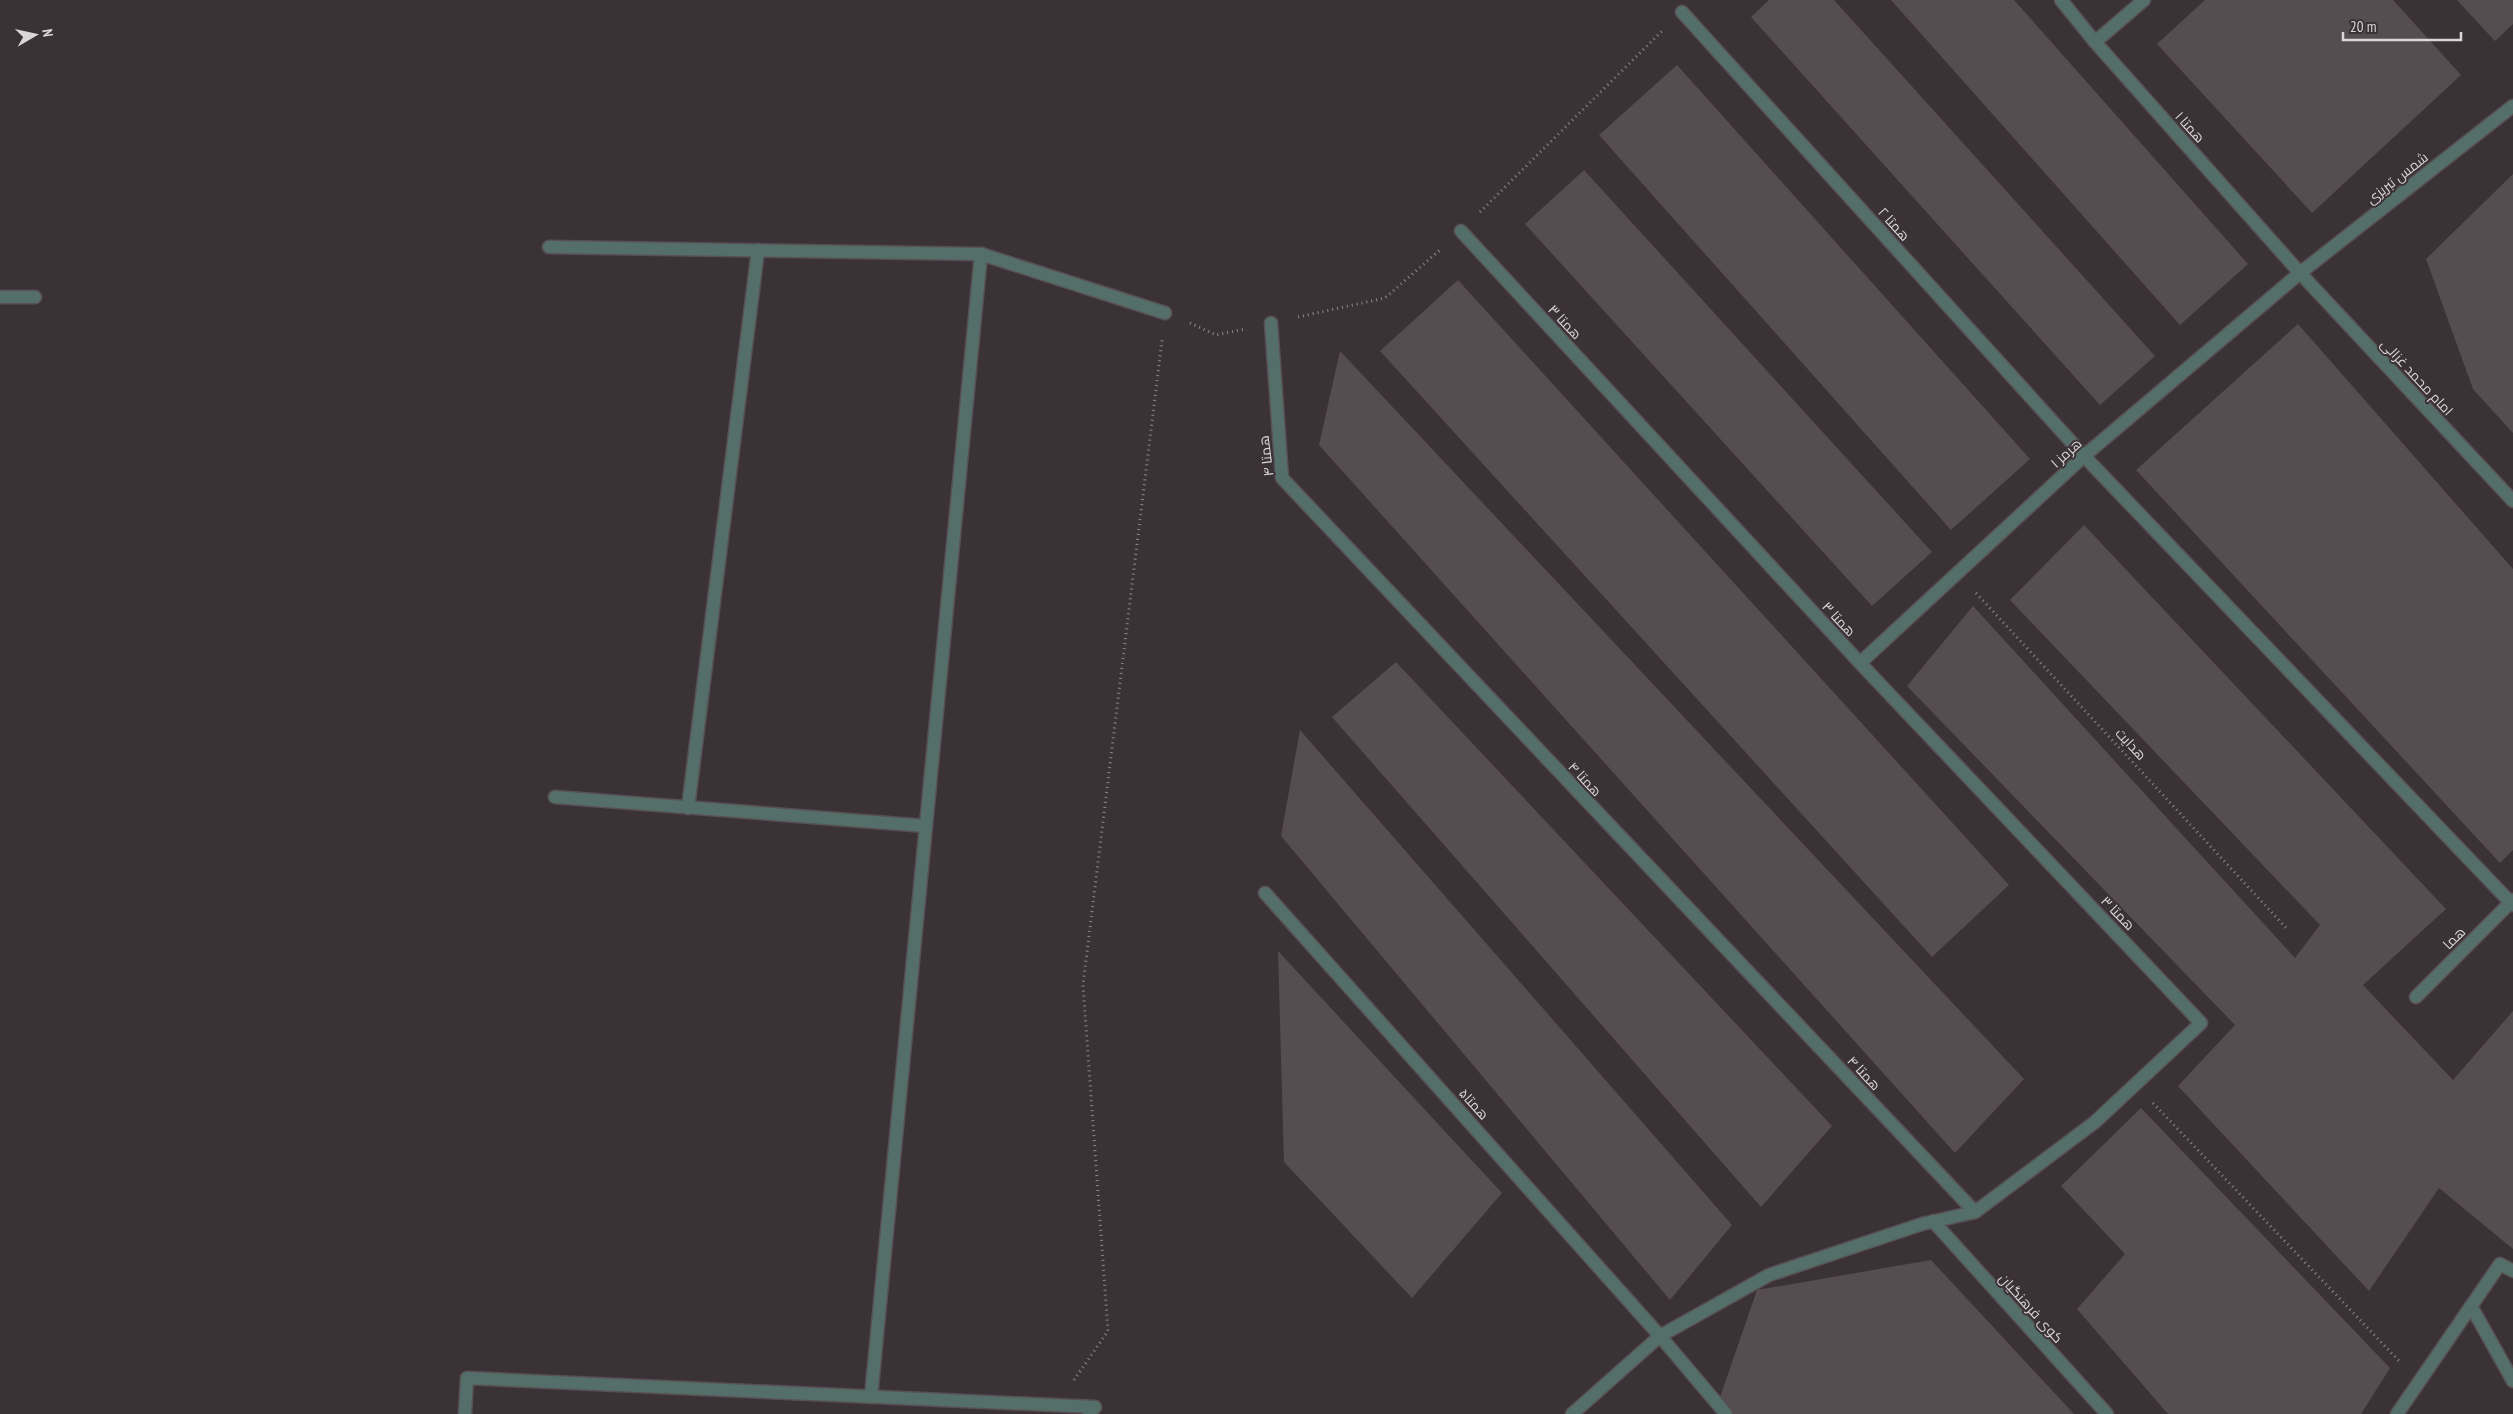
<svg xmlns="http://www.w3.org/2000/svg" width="2513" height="1414" font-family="'PT Sans Narrow',Cairo,sans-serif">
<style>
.building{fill:#564d51}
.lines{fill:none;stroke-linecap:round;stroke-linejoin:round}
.minor-casing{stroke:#585053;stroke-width:15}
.path{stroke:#8e888b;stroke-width:3;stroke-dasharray:1 4;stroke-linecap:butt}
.minor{stroke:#546f69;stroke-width:12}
.labels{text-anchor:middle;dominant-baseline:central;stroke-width:4;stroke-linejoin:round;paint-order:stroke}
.street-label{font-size:14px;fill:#dbd6d8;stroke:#3b3236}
</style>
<rect width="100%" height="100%" fill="#3b3236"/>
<!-- building -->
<g class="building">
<path d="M1769,0h65l321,356 -55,49 -349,-388z"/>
<path d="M1891,0h123l234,264 -68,61z"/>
<path d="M2205,0h188l68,75 -149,138 -155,-169z"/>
<path d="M2457,0h56v24l-18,17z"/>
<path d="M1677,65l353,394 -79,71 -352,-395z"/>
<path d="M1584,170l348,382 -60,54 -347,-382z"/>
<path d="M2513,174v259l-40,-44 -47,-130z"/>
<path d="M1458,280l551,605 -77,72 -552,-606z"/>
<path d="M2298,324l215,245v281l-13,13 -364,-393z"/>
<path d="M1340,351l684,728 -69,74 -636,-708z"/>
<path d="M2084,525l362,384 -83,76 90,95 60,-69v238l-74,-61 -70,103 -191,-205 57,-61 -328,-339 66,-80 322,352 25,-33 -310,-325z"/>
<path d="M1396,662l436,464 -71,81 -429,-490z"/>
<path d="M1300,730l432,495 -62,75 -389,-464z"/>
<path d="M1278,951l224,242 -90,105 -128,-136z"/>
<path d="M2141,1108l249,260 -29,46h-193l-91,-105 48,-55 -64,-68z"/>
<path d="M1931,1260l143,154h-345l-11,-11 39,-113z"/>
</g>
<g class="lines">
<defs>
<g id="minor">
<path d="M2061,0l34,42 205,231 213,228"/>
<path d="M1682,12l402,444 429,449"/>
<path d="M2095,42l49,-42"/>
<path d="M1461,231l399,432 341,360 -106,99 -120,90 -53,12 -153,51 -109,61 -88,78"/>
<path d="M549,247l432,7 -110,1143"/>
<path d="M981,254l184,59"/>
<path d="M0,297h35"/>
<path d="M1271,323l11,155 693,734"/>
<path d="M1860,663l224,-207 216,-183 213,-167"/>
<path d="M555,797l371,29"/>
<path d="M688,808l70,-558"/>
<path d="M1265,893l395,443 66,78"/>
<path d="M2416,997l97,-97"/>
<path d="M1933,1221l174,193"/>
<path d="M2471,1306l42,75"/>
<path d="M465,1414l2,-36 628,29 -6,7"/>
<path d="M2397,1414l103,-150 13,7"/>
</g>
</defs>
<!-- minor casing -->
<use href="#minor" class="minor-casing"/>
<!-- path -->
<g class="path">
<path d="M1480,212l183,-182"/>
<path d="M1298,317l87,-19 56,-49"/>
<path d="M1190,323l26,12 29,-6"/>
<path d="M1976,593l312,337"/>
<path d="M2153,1103l248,260"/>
<path d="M1074,1380l34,-49 -25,-346 79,-645"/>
</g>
<!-- minor -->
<use href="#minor" class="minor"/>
</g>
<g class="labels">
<!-- street labels -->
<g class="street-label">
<text transform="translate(2190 127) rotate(48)">همتا ۱</text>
<text transform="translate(2397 178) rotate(-38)">شمس تبریزی</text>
<text transform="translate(1894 224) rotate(48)">همتا ۲</text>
<text transform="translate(1565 322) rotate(47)">همتا ۳</text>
<text transform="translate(2417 377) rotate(47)">امام محمد غزالی</text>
<text transform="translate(2066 453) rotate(-42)">هرمز ۱</text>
<text transform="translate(1266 456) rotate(-97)">همتا ۴</text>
<text transform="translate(1839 619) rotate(47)">همتا ۳</text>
<text transform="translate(2131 744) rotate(47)">هدایت</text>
<text transform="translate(1585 779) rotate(47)">همتا ۴</text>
<text transform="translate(2118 913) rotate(46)">همتا ۳</text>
<text transform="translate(2454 938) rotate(-45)">هما</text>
<text transform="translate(1864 1073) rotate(47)">همتا ۴</text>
<text transform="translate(1474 1104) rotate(48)">همتا۵</text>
<text transform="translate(2031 1308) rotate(48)">کوی فرهنگیان</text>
</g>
</g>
<!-- north arrow -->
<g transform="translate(35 35) rotate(81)" stroke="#3b3236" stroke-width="4" paint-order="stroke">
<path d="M0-4L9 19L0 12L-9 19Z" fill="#dbd6d8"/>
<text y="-8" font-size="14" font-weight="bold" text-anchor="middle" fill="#dbd6d8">N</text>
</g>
<!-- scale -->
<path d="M2343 32v8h118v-8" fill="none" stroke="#dbd6d8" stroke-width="2.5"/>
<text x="2350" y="32" font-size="15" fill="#dbd6d8" stroke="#3b3236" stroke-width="4" paint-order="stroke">20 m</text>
</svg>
